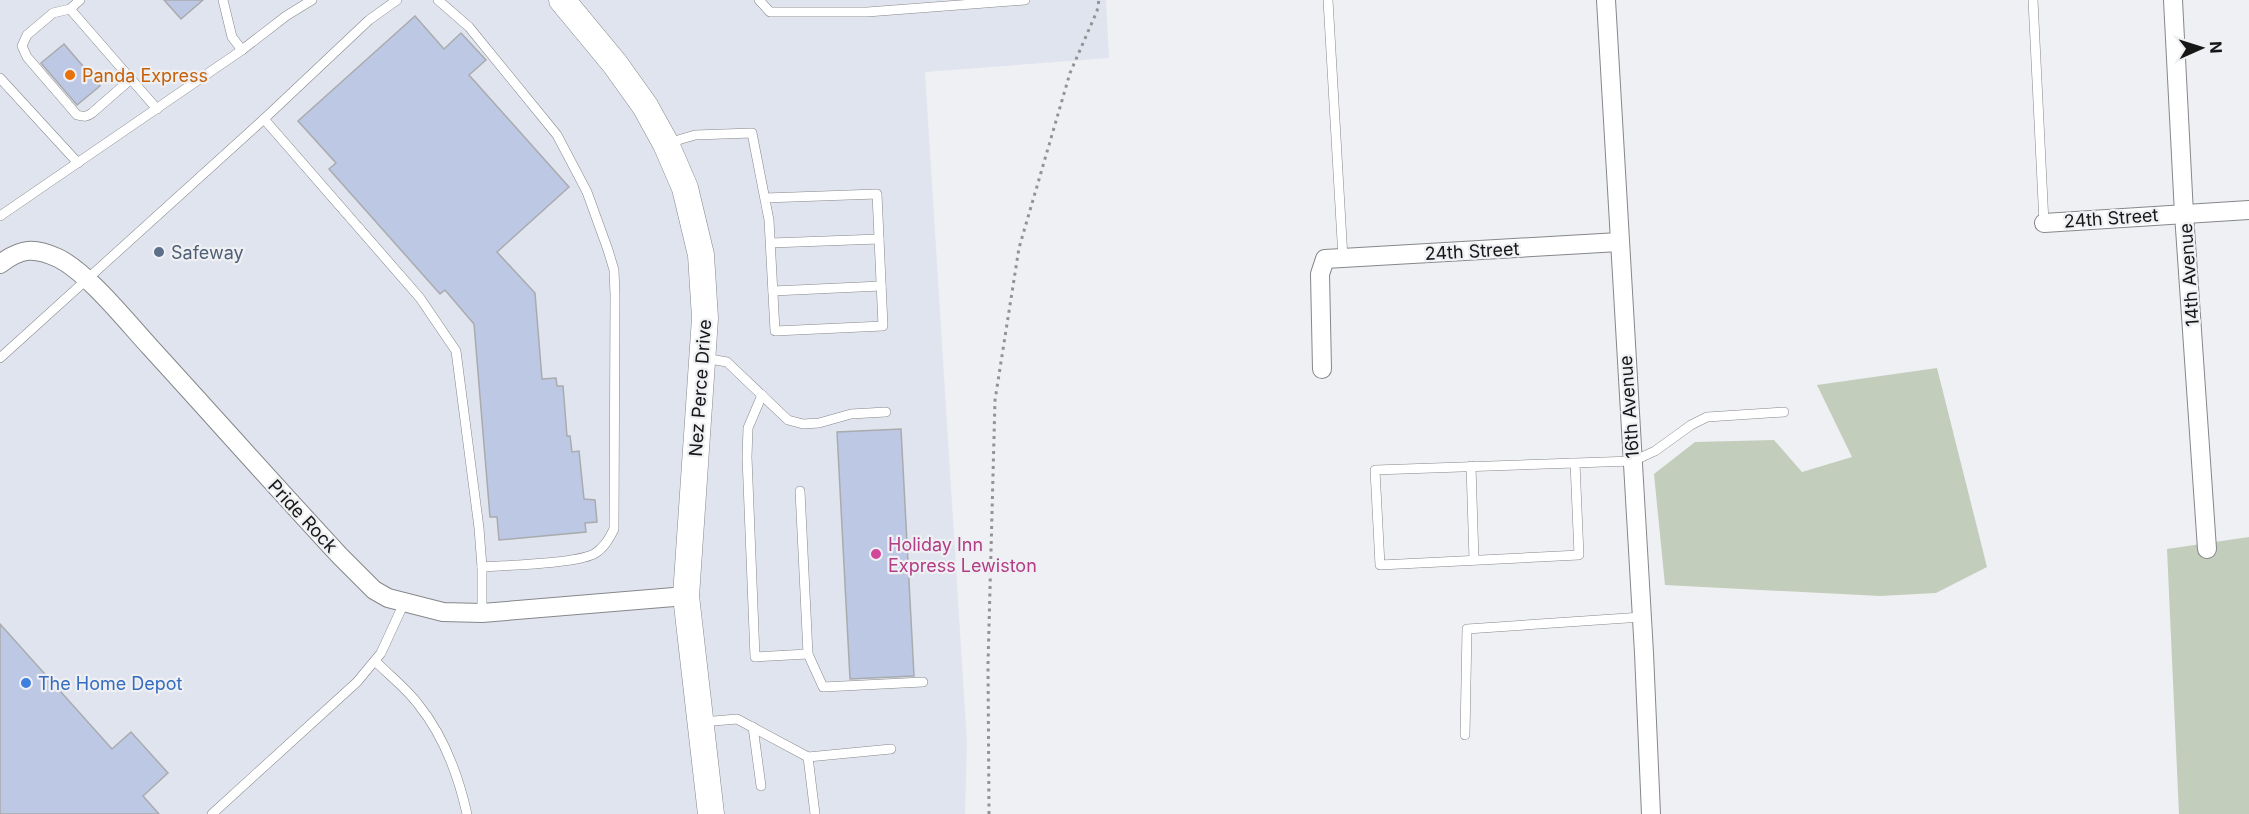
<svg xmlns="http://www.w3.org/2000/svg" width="2249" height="814" font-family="Inter,sans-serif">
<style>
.built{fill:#e0e4ee}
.green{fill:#c3cdbb}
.building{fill:#bcc8e4;stroke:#a9abad;stroke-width:1.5}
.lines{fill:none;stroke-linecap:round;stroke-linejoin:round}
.lane-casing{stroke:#86878a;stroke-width:10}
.street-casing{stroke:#86878a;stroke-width:20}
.secondary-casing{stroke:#86878a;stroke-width:27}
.path{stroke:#929395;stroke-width:3;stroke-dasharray:3 4.5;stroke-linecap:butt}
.lane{stroke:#fff;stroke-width:9}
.street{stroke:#fff;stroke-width:18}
.secondary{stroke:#fff;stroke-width:26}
.food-dot{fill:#e8710a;stroke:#eff0f3;stroke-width:2}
.service-dot{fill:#5c6f8a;stroke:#eff0f3;stroke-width:2}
.hotel-dot{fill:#d1479c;stroke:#eff0f3;stroke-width:2}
.shop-dot{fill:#3f7fe0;stroke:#eff0f3;stroke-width:2}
.labels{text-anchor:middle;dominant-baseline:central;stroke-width:4.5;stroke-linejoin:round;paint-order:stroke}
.food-label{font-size:18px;fill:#c56008;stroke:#eff0f3;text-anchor:start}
.street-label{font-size:18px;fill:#161617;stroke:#eff0f3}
.service-label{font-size:18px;fill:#4e5e75;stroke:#eff0f3;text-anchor:start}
.hotel-label{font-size:18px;fill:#b23c85;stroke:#eff0f3;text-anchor:start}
.shop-label{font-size:18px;fill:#366cbe;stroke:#eff0f3;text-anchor:start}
</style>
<rect width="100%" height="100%" fill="#eff0f3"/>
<!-- built -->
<path class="built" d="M0,0h1106l3,58 -184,14 42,670 -2,72h-965z"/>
<!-- green -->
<g class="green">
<path d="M1937,368l50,199 -51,26 -56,3 -215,-11 -11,-111 41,-32 79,-2 28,32 50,-15 -35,-72z"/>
<path d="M2249,537v277h-70l-12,-265z"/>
</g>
<!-- building -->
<g class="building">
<path d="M164,0h39l-22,19z"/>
<path d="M415,16l29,33 17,-16 25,27 -17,15 100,112 -72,65 38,41 7,86 14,-1 1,8h6l4,50h3l2,16 7,-1 5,48 11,1 2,22 -12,1 1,9 -87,8 -2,-23h-7l-16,-193 -29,-34 -5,4 -111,-125 7,-6 -38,-42z"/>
<path d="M64,44l36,42 -23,19 -36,-42z"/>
<path d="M901,429l13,247 -64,3 -13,-247z"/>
<path d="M0,624l112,125 19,-17 37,41 -25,23 16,18h-159z"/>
</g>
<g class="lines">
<defs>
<g id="lane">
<path d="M80,0l-10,9 -17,4 -26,22 -5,11 5,11 50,58c7,2 10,2 15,-2l39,-34"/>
<path d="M223,0l9,37 10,13"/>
<path d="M438,0l31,27 88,108 30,57 21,58 6,20 1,25 -1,234c-5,10 -10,19 -20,25 -21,10 -86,11 -112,13"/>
<path d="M759,0l11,12h97l158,-12"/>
<path d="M1328,0l15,258"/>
<path d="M2033,0l11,223"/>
<path d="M70,9l87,100"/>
<path d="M0,78l78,85"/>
<path d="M264,119l156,179 36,53 23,177 3,39v46"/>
<path d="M668,143l27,-8 57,-2 17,87 6,111 108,-5 -6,-132 -112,4"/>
<path d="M0,216l242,-166 44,-34 26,-16"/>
<path d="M771,243l108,-4"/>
<path d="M773,291l108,-5"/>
<path d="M0,358l264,-239 105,-99 28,-20"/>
<path d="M704,358l23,4 61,58 15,4 16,-1 32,-9 35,-2"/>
<path d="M762,395l-14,33 -1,29 8,200 53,-3 -8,-163"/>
<path d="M1575,463l4,92 -199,10 -5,-95 258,-9 22,-10 36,-26 16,-8 77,-5"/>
<path d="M1471,466l3,94"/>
<path d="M808,654l15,33 100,-5"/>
<path d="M375,661c14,14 31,27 43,43 26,32 40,70 49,110"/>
<path d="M702,722l35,-3 71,38 7,57"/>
<path d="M753,727l8,59"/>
<path d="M1465,735l2,-106 175,-12"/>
<path d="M808,757l83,-8"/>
<path d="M212,814l145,-132 24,-29 23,-50"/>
</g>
<g id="street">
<path d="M1606,0l38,653 7,161"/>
<path d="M2173,0l11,214 23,335"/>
<path d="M2044,223l205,-13"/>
<path d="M0,264c21,-16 34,-17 58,-6 29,14 69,64 92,89 63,69 126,140 190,209l34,34 14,8 55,14 39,1 204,-17"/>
<path d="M1322,369l-2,-95 5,-15 294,-17"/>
</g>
<path id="secondary" d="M562,0l53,64 30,42 21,38 19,44 16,67 4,63 -19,278 25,218"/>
</defs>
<!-- lane casing -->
<use href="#lane" class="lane-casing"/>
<!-- street casing -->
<use href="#street" class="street-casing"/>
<!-- secondary casing -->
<use href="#secondary" class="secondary-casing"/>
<!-- path -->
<path class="path" d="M989,814l-1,-150 7,-264 24,-152 51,-175 27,-62 2,-11"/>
<!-- lane -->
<use href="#lane" class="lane"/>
<!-- street -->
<use href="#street" class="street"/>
<!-- secondary -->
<use href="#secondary" class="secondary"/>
</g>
<!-- markers -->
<circle class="food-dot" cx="70" cy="75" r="6"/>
<circle class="service-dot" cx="159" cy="252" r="6"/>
<circle class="hotel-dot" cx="876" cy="554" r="6"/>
<circle class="shop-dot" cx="26" cy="683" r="6"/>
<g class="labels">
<!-- food labels -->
<g class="food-label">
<text x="82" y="75">Panda Express</text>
</g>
<!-- street labels -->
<g class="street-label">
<text transform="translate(2111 218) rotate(-4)">24th Street</text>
<text transform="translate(1472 251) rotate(-3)">24th Street</text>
<text transform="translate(2189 275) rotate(-94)">14th Avenue</text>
<text transform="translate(700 388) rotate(-86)">Nez Perce Drive</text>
<text transform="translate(1629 407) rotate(-94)">16th Avenue</text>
<text transform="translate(303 516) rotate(47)">Pride Rock</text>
</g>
<!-- service labels -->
<g class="service-label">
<text x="171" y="252">Safeway</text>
</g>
<!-- hotel labels -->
<g class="hotel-label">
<text x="888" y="544">Holiday Inn<tspan x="888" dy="21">Express Lewiston</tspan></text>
</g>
<!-- shop labels -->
<g class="shop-label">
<text x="38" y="683">The Home Depot</text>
</g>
</g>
<!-- north arrow -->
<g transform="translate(2201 48) rotate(87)" stroke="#eff0f3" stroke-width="4.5" paint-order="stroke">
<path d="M0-4.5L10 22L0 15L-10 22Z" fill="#161617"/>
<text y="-9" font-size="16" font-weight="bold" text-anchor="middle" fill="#161617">N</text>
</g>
</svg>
